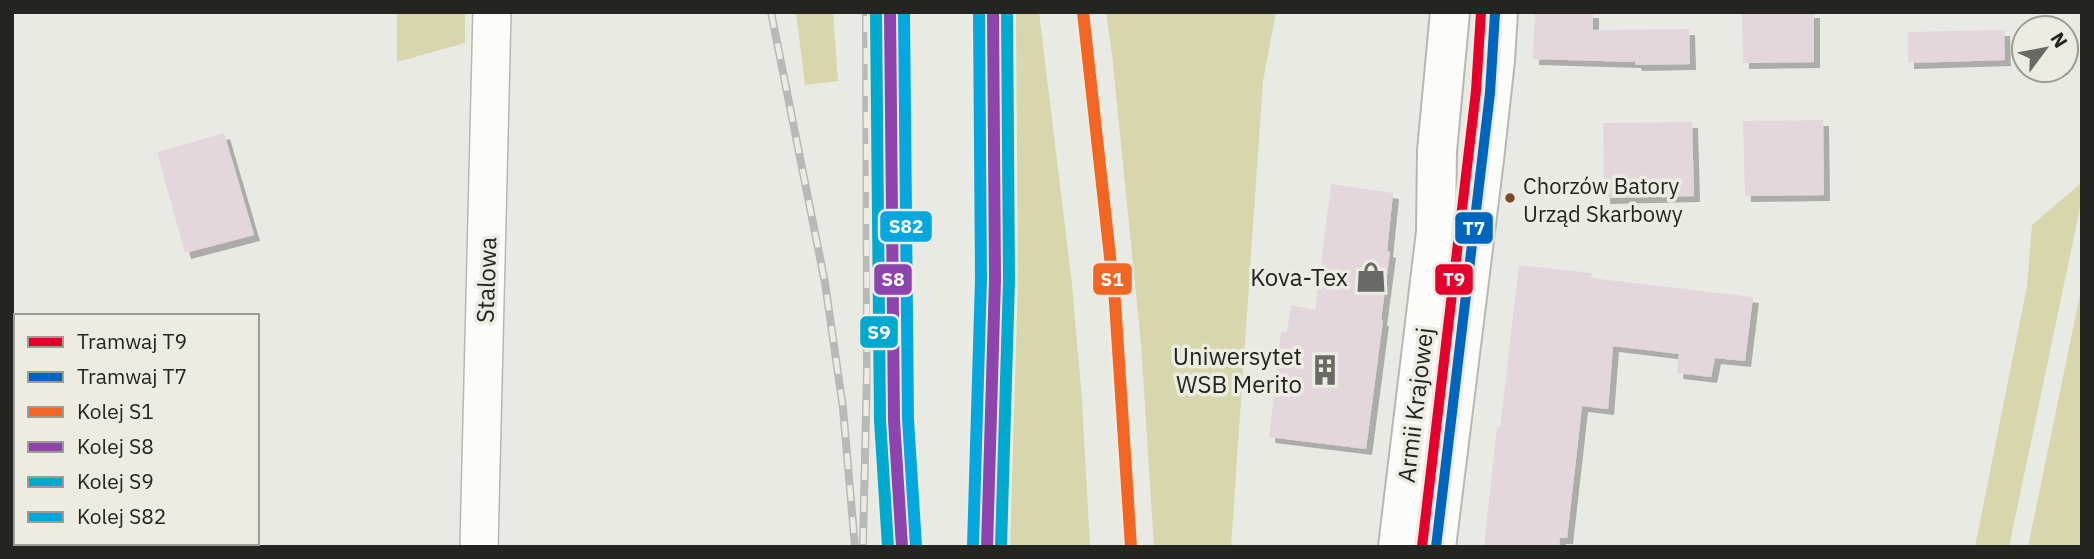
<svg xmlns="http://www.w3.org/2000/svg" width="2094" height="559" font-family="'IBM Plex Sans',sans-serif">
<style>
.green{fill:#d8d6ac}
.building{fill:#e3d7dc;filter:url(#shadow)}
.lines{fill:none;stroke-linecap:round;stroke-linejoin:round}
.street-casing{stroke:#b7b7b4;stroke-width:40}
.secondary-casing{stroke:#b7b7b4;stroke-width:42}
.street{stroke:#fcfcfb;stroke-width:37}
.secondary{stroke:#fcfcfb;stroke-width:38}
.rail-casing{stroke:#b9b9b8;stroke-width:8}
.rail{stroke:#ecece3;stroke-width:5;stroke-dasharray:16;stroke-linecap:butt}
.rail-1-casing{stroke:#ecece3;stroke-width:18}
.rail-2-casing{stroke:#ecece3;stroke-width:18}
.rail-3-casing{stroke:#ecece3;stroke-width:18}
.rail-4-casing{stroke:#ecece3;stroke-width:18}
.rail-1{stroke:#f26522;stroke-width:12}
.rail-2{stroke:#8e44ad;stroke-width:12}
.rail-3{stroke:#00a9ce;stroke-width:12}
.rail-4{stroke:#05a8de;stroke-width:12}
.tram-1-casing{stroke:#ecece3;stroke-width:16}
.tram-2-casing{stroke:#ecece3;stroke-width:16}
.tram-1{stroke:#e4002b;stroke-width:10}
.tram-2{stroke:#0065bd;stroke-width:10}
.bus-dot{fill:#7a4b2a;stroke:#ecece3;stroke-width:2.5}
.labels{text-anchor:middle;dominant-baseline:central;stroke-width:7;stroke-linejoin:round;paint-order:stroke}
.bus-label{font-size:22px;fill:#242421;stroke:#ecece3;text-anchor:start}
.poi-label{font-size:24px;fill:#242421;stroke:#ecece3;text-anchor:end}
.street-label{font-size:24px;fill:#242421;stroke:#ecece3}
.line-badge{stroke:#ecece3;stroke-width:2.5}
.badge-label{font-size:19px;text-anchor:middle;font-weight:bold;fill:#fff}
</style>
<defs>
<filter id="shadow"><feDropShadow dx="6" dy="6" stdDeviation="0" flood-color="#0004"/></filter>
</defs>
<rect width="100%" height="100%" fill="#eaeae5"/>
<!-- green -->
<g class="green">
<path d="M397,12h68v31l-68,19z"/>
<path d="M796,12h37l5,69 -33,4z"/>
<path d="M1007,12h32l33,272 10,116 8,147h-81l6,-262z"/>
<path d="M1106,12h170l-13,69 -32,466h-77l-13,-203 -29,-289z"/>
<path d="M2081,183l-1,25 -71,339h-34l52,-261 5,-61z"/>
<path d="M2082,286v261h-54l49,-238z"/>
</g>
<!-- building -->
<g class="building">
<path d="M1535,12h58v18l96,-1 1,35 -54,1 -1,-3 -102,-3z"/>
<path d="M1742,12h72v50l-71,1z"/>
<path d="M2004,30l1,30 -97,3v-31z"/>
<path d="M1823,120l1,75 -79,1 -2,-75z"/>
<path d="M1692,122l2,74 -90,2 -1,-75z"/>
<path d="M224,133l30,102 -69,18 -28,-101z"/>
<path d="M1331,184l62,9 -6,58 3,1 -9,68h2l-17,129 -97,-12 12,-105h6l4,-27 24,5z"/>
<path d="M1519,265l73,8 -1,5 162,19 -8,64 -30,-3 -4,19 -34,-4 2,-19 -66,-8 -5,63 -26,-3 -15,132h-7l-1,9h-75l13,-120h3z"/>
</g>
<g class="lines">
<defs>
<path id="street" d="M479,547l13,-535"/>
<g id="secondary">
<path d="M1398,547l38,-315 1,-81 13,-139"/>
<path d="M1436,547l49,-396 10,-91 3,-48"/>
</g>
</defs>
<!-- street casing -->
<use href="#street" class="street-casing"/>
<!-- secondary casing -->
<use href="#secondary" class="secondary-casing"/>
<!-- street -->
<use href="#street" class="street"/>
<!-- secondary -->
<use href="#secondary" class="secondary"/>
<defs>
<g id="rail">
<path d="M771,12l54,271 18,125 12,139"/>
<path d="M863,544l4,-174 -1,-358"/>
</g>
</defs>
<!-- rail casing -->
<use href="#rail" class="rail-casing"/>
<!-- rail -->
<use href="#rail" class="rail"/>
<defs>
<path id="rail-1" d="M1083,12l32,290 16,245"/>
<g id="rail-2">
<path d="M890,12l4,408 8,127"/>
<path d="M987,547l8,-267 -2,-268"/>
</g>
<g id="rail-3">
<path d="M876,12l4,408 8,127"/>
<path d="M1001,547l8,-267 -2,-268"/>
</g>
<g id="rail-4">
<path d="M904,12l4,407 8,127"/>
<path d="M973,546l8,-267 -2,-267"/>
</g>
</defs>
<!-- rail-1 casing -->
<use href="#rail-1" class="rail-1-casing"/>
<!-- rail-2 casing -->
<use href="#rail-2" class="rail-2-casing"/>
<!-- rail-3 casing -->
<use href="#rail-3" class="rail-3-casing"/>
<!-- rail-4 casing -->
<use href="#rail-4" class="rail-4-casing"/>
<!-- rail-1 -->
<use href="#rail-1" class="rail-1"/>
<!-- rail-2 -->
<use href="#rail-2" class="rail-2"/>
<!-- rail-3 -->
<use href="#rail-3" class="rail-3"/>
<!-- rail-4 -->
<use href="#rail-4" class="rail-4"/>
<defs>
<path id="tram-1" d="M1422,547l54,-456 5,-79"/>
<path id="tram-2" d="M1436,547l54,-454 5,-80"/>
</defs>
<!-- tram-1 casing -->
<use href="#tram-1" class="tram-1-casing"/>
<!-- tram-2 casing -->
<use href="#tram-2" class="tram-2-casing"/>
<!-- tram-1 -->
<use href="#tram-1" class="tram-1"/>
<!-- tram-2 -->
<use href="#tram-2" class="tram-2"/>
</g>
<!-- icons -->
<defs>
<symbol id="shop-bare" viewBox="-9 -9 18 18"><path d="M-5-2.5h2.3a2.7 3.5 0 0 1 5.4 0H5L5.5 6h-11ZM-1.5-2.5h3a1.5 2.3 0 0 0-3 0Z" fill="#696966" stroke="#ecece3" stroke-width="2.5" paint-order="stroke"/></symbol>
<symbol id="building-bare" viewBox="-9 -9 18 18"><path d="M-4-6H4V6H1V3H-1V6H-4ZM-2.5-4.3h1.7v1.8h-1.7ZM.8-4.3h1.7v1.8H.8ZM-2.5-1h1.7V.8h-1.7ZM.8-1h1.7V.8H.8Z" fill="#696966" stroke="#ecece3" stroke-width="2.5" paint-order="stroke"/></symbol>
</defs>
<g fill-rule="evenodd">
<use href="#shop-bare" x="1349" y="255" width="44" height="44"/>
<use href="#building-bare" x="1303" y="348" width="44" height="44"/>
</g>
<!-- markers -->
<circle class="bus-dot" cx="1510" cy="198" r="6"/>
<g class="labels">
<!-- bus labels -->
<g class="bus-label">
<text x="1523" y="185">Chorzów Batory<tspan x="1523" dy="28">Urząd Skarbowy</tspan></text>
</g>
<!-- poi labels -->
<g class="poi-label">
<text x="1348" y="277">Kova-Tex</text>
<text x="1302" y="356">Uniwersytet<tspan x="1302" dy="28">WSB Merito</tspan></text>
</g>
<!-- street labels -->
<g class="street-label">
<text transform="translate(486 280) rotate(-88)">Stalowa</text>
<text transform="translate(1415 405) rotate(-83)">Armii Krajowej</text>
</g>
</g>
<g class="line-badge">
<rect x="879" y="210" width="54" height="33" rx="7" fill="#05a8de"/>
<rect x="1454" y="211" width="40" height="34" rx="7" fill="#0065bd"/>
<rect x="1092" y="262" width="41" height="34" rx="7" fill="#f26522"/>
<rect x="873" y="263" width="40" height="33" rx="7" fill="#8e44ad"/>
<rect x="1434" y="263" width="40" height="33" rx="7" fill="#e4002b"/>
<rect x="859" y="315" width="40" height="34" rx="7" fill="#00a9ce"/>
</g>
<g class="badge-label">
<text x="906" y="233">S82</text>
<text x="1474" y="235">T7</text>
<text x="1112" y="286">S1</text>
<text x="893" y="286">S8</text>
<text x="1454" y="286">T9</text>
<text x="879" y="339">S9</text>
</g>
<!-- border -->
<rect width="2094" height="559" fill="none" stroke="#242421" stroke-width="28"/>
<!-- legend -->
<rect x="14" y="314" width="245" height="231" fill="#ecece3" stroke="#9c9c95" stroke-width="2"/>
<rect x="28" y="337" width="35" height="10" fill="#e4002b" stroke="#9c9c95" stroke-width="2"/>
<text x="77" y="349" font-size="21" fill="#242421">Tramwaj T9</text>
<rect x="28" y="372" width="35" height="10" fill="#0065bd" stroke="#9c9c95" stroke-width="2"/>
<text x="77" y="384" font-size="21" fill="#242421">Tramwaj T7</text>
<rect x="28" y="407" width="35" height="10" fill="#f26522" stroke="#9c9c95" stroke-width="2"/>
<text x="77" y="419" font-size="21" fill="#242421">Kolej S1</text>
<rect x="28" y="442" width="35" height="10" fill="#8e44ad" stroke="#9c9c95" stroke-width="2"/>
<text x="77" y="454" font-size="21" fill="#242421">Kolej S8</text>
<rect x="28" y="477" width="35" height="10" fill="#00a9ce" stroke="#9c9c95" stroke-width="2"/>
<text x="77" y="489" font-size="21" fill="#242421">Kolej S9</text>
<rect x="28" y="512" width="35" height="10" fill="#05a8de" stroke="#9c9c95" stroke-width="2"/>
<text x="77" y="524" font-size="21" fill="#242421">Kolej S82</text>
<!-- north arrow -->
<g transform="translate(2045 49) rotate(58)"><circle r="33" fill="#ecece3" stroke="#9c9c95" stroke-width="2"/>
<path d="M0-5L12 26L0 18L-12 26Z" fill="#696966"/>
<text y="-10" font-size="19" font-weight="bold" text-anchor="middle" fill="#242421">N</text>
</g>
</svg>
